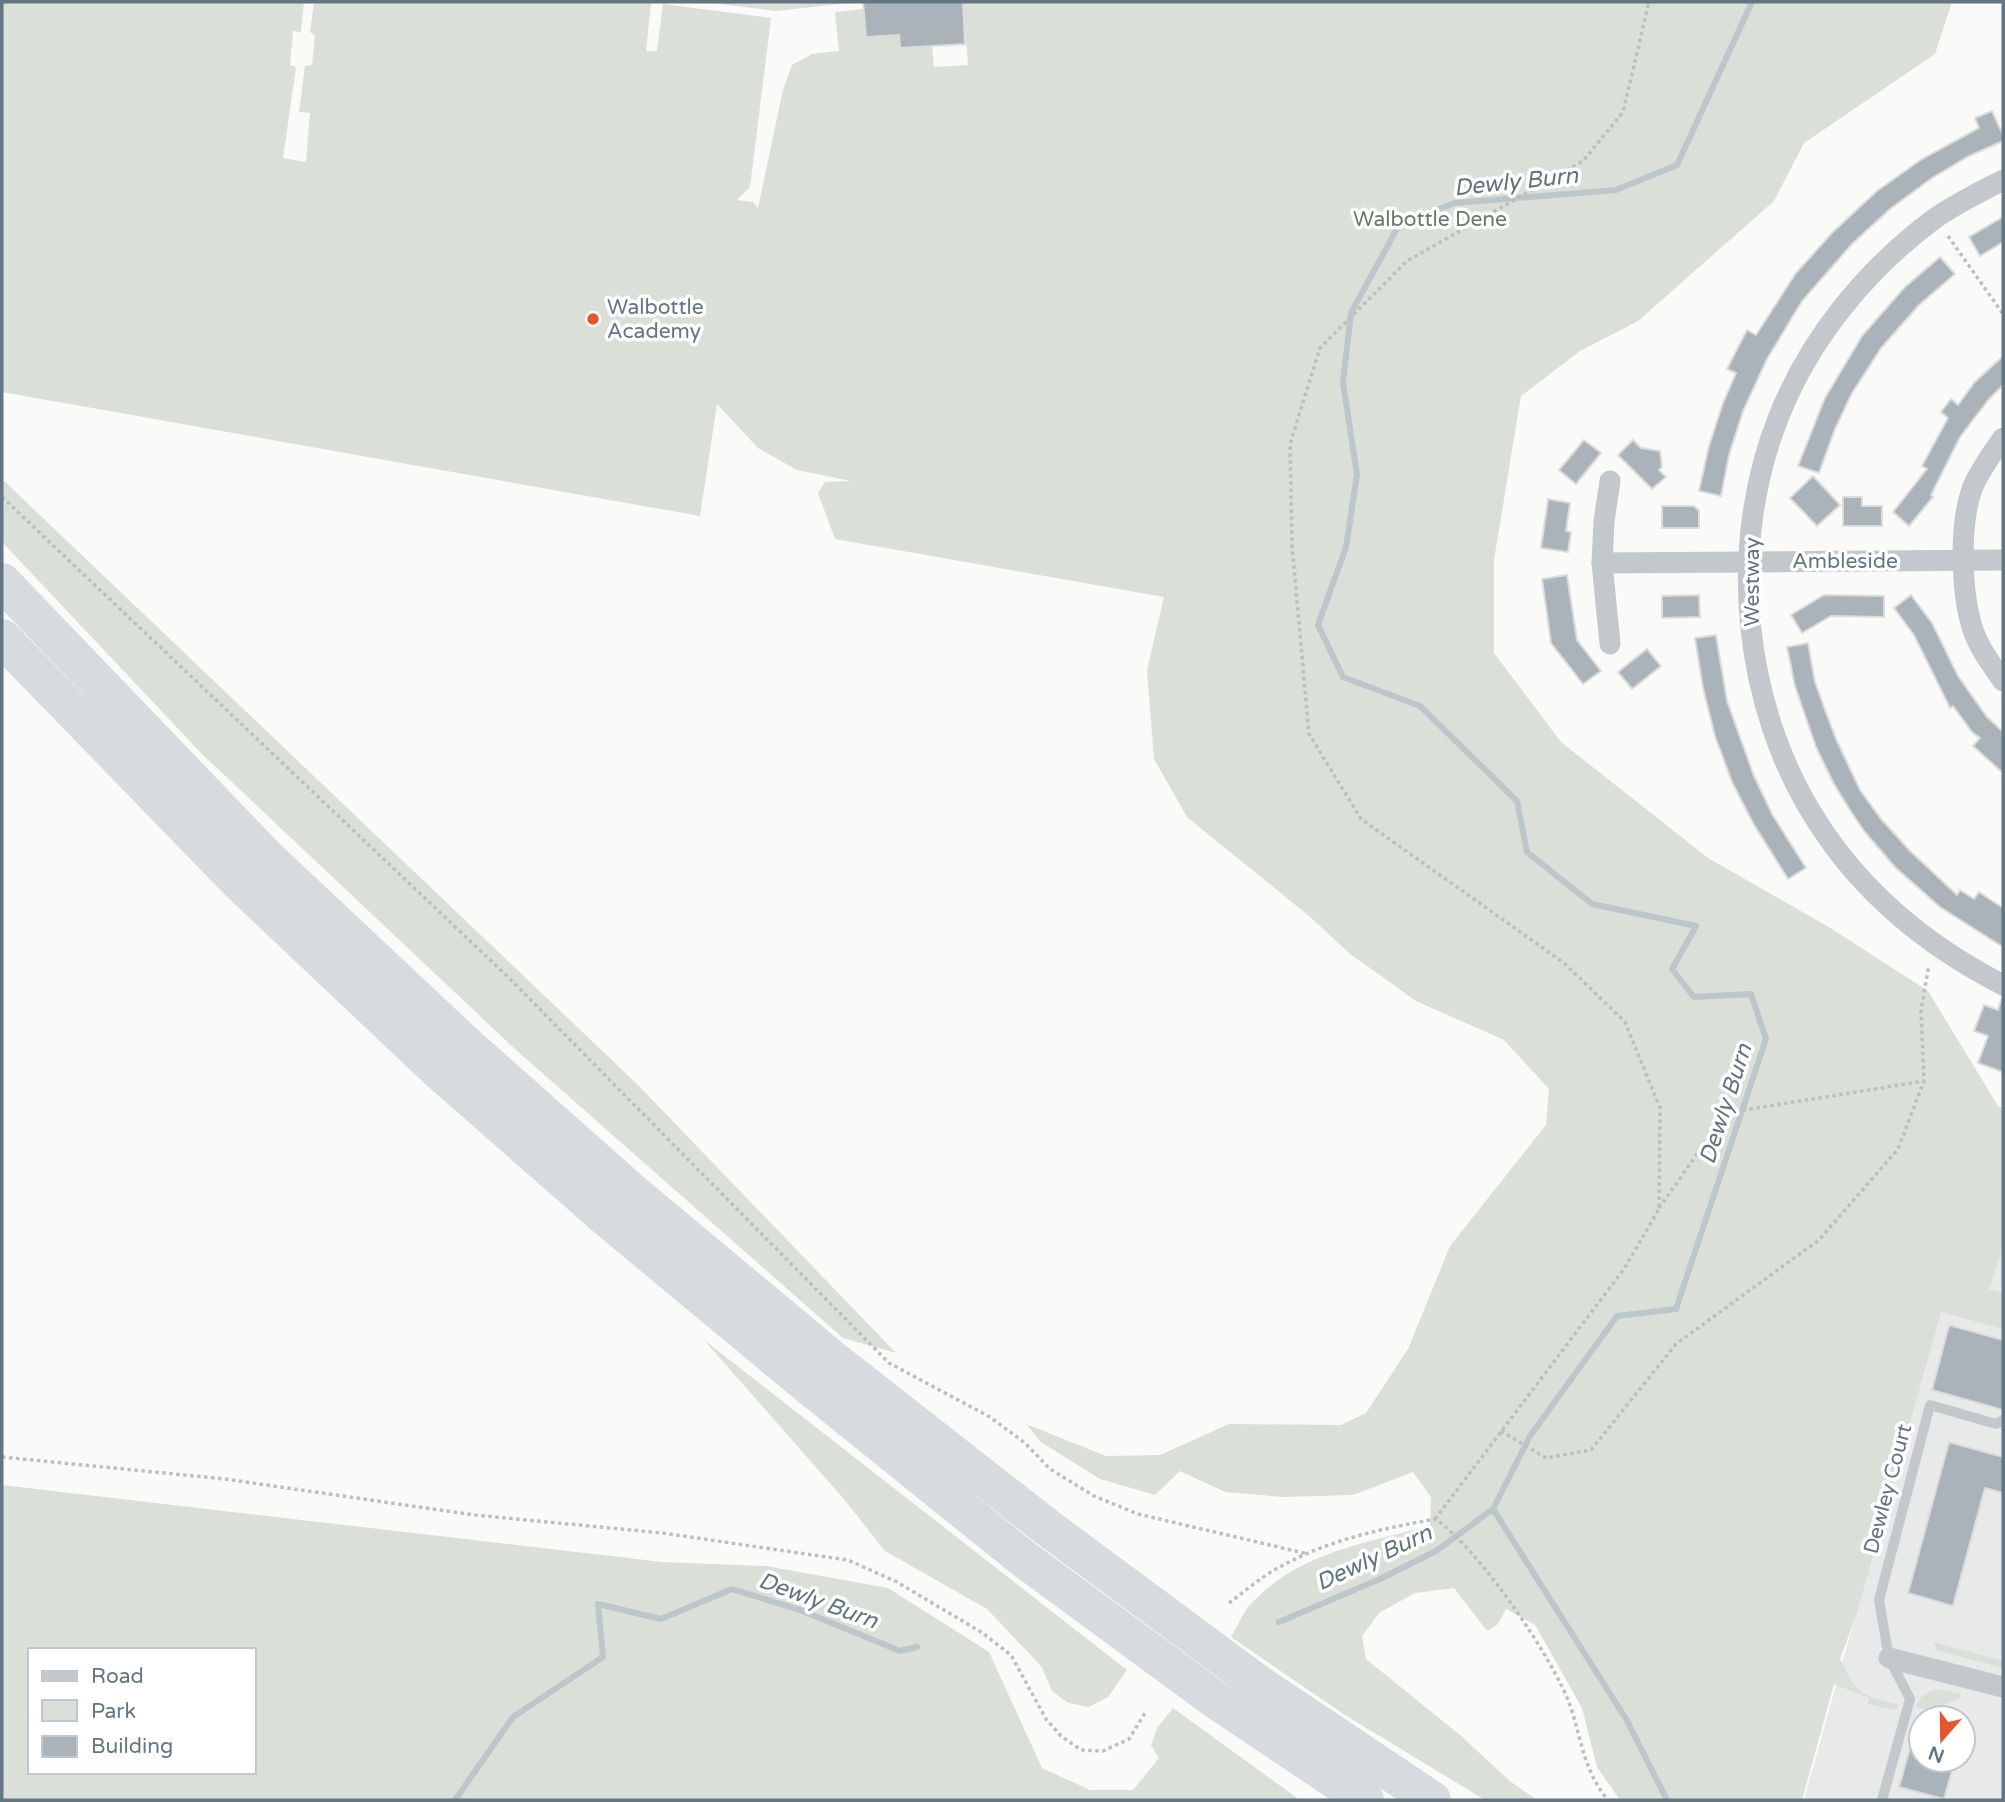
<svg xmlns="http://www.w3.org/2000/svg" width="2005" height="1802" font-family="'Varela Round',sans-serif">
<style>
.built{fill:#e8e9e9;fill-rule:evenodd}
.green{fill:#dadfd7;fill-rule:evenodd}
.lines{fill:none;stroke-linecap:round;stroke-linejoin:round}
.stream{stroke:#bbc7cb;stroke-width:6}
.building{fill:#aab3b9;stroke:#dcdcda;stroke-width:2}
.path{stroke:#bbbfc2;stroke-width:3.5;stroke-dasharray:3.5 3.5;stroke-linecap:butt}
.lane{stroke:#c3c8cc;stroke-width:10}
.street{stroke:#c3c8cc;stroke-width:21}
.highway{stroke:#d6dbdf;stroke-width:38}
.poi-dot{fill:#e4572e;stroke:#fff;stroke-width:2.5}
.labels{text-anchor:middle;dominant-baseline:central;stroke-width:7;stroke-linejoin:round;paint-order:stroke}
.park-label{font-size:21px;fill:#687a64;stroke:#fff}
.poi-label{font-size:21px;fill:#657683;stroke:#fff;text-anchor:start}
.street-label{font-size:21px;fill:#657683;stroke:#fff}
.water-label{font-size:23px;font-style:italic;fill:#60757c;stroke:#fff}
</style>
<rect width="100%" height="100%" fill="#fafaf8"/>
<!-- built -->
<path class="built" d="M1998,1106l5,2v692h-199zM1921,1718h42v42h-42z"/>
<!-- green -->
<g class="green">
<path d="M2,2h302l-3,30 -8,-1 -3,34 6,2 -13,91 23,4 4,-49 -11,-1 6,-46 7,-1 3,-30 -5,-3 4,-30 337,1 -5,48h11l6,-47 108,14 -21,169 -13,13 16,2 5,6 25,-118 9,-25 20,-11 27,-3 -4,-39 29,-3 3,28 32,-2 1,13 32,-2 2,21 34,-2 -5,-63h989l-17,52 -131,89 -30,58 -136,120 -58,30 -59,45 -27,164v93l67,89 147,116 124,71 96,62 70,115 5,2v138l-14,43 14,4v36l-62,-17 -84,301 -17,46c4,6 6,13 10,20 10,17 30,22 48,25v4l-2,2 -28,-6 1,-6 -35,-14 -32,116h-182l-23,-33 -15,-59 -47,-83 -29,-16 -8,15 -11,7 -33,-43 -39,5 -36,20 -17,23 4,23 94,76 51,47 26,18h-52l-140,-85 -114,-78c6,-10 11,-23 19,-32 45,-51 117,-63 180,-79l1,-29 -18,-25 -60,23 -71,2 -57,-5 -45,-21 -25,24 -55,-16 -59,-37 -15,-18 80,32 54,-1 69,-31 112,1 25,-12 42,-64 42,-103 96,-121 3,-36 -45,-49 -88,-39 -67,-48 -40,-37 -122,-99 -33,-58 -7,-89 17,-73 -329,-58 -17,-46 7,-11 26,-1 -54,-11 -39,-22 -41,-44 -17,112 -698,-124z"/>
<path d="M705,2h152l-81,9z"/>
<path d="M2,479l635,605 259,269 -53,-15 -328,-289 -314,-296 -199,-211z"/>
<path d="M704,1340l423,330 -19,27 -19,10 -21,-4 -16,-12 -11,-25 -54,-57 -102,-58 -42,-53z"/>
<path d="M2,1485l660,77 104,4 122,22 101,64 53,116 48,22h43l26,-32 -8,-13 6,-17 16,-20 127,92h-1298zM30,1650h224v122h-224z"/>
<path d="M1934,1642l69,19v7l-67,-18z"/>
<path d="M1936,1689l25,5 -1,4 -31,12 -13,-3c2,-10 10,-14 20,-18z"/>
</g>
<g class="lines">
<!-- stream -->
<g class="stream">
<path d="M1493,1509l133,210 41,81"/>
<path d="M1279,1622l101,-43 56,-28 57,-42 37,-73 87,-120 59,-7 90,-270 -15,-45 -57,3 -22,-28 24,-43 -104,-22 -65,-52 -10,-51 -97,-95 -77,-29 -25,-52 28,-78 11,-72 -14,-93 8,-69 49,-90 55,-20 161,-13 61,-25 75,-163"/>
<path d="M455,1800l58,-83 90,-60 -5,-53 63,15 71,-30 68,21 100,41 17,-4"/>
</g>
</g>
<!-- building -->
<g class="building">
<path d="M863,2h100l2,42 -65,4 -1,-13 -33,2z"/>
<path d="M1992,111l11,24v6l-34,15 -37,22 -42,31 -38,35 -50,57 -35,58 -24,52 -14,44 -8,41 -22,-5 10,-45 14,-43 13,-30 -9,-4 20,-39 9,5 40,-62 37,-41 44,-41 45,-32 57,-31 -4,-10z"/>
<path d="M2003,217v25l-23,14 -11,-19z"/>
<path d="M1940,257l15,17 -36,31 -38,43 -29,45 -17,36 -16,44 -21,-7 27,-68 37,-62 42,-48z"/>
<path d="M2003,356v29l-14,14 -29,38 -29,58 2,2 -24,29 -16,-14 34,-43 -5,-3 26,-48 -7,-6 10,-13 7,6 16,-22z"/>
<path d="M1584,440l17,13 -25,31 -17,-14z"/>
<path d="M1633,440l8,8 19,3 2,16 -3,3 7,7 -14,12 -34,-34z"/>
<path d="M1813,476l27,29 -23,21 -27,-28z"/>
<path d="M1843,497h19v9h20v20h-39z"/>
<path d="M1548,499l22,4 -4,28 5,1 -3,20 -27,-4z"/>
<path d="M1662,506h32l5,5v17h-37z"/>
<path d="M1567,575l10,65 24,31 -18,13 -32,-41 -9,-64z"/>
<path d="M1699,595l1,22 -38,1v-22z"/>
<path d="M1824,595l60,1v21l-53,-1 -29,17 -11,-18z"/>
<path d="M1911,595l21,28 26,53 29,41 16,15v41l-30,-27 7,-8 -8,-6 -19,-26 -3,2 -36,-73 -20,-27z"/>
<path d="M1716,635l11,66 27,75 18,38 34,54 -18,11 -35,-56 -21,-41 -17,-46 -12,-48 -8,-50z"/>
<path d="M1808,643l7,39 10,28 11,29 24,51 21,29 28,31 48,45 3,-5 14,9 5,-7 24,16v39l-63,-40 -45,-40 -31,-36 -14,-21 -16,-26 -18,-37 -21,-61 -8,-39z"/>
<path d="M1647,649l14,17 -29,23 -14,-17z"/>
<path d="M2001,1000h2v72l-25,-9 10,-27 -14,-5 10,-26 14,5z"/>
<path d="M1949,1325l54,15v70l-71,-20z"/>
<path d="M1949,1442l54,15v36l-18,-5 -32,118 -45,-13z"/>
<path d="M1916,1727h5v33h34l-11,39 -45,-12z"/>
</g>
<g class="lines">
<!-- path -->
<g class="path">
<path d="M1948,236l55,78"/>
<path d="M2,497l506,480 381,386 101,54 35,26 25,26 44,27 44,18 170,40"/>
<path d="M1659,1208l67,-95 198,-32"/>
<path d="M1501,1431l45,27 45,-8 85,-106 143,-104 79,-91 26,-68 -3,-71 8,-45"/>
<path d="M2,1457l223,22 250,36 187,18 186,27 49,22 84,50 30,23 35,64 15,17 20,14 22,1 26,-12 16,-26"/>
<path d="M1435,1519l189,-250 35,-60 1,-101 -35,-86 -61,-59 -203,-144 -52,-85 -17,-189 -2,-101 30,-96 87,-87 176,-100 40,-49 26,-110"/>
<path d="M1229,1603c16,-12 32,-26 49,-35 49,-28 103,-39 157,-49 41,26 120,141 136,189 11,34 13,63 37,92"/>
</g>
<!-- lane -->
<path class="lane" d="M1882,1800l28,-101 -21,-41 -10,-58 51,-195 66,19 7,-4"/>
<!-- street -->
<g class="street">
<path d="M2003,180c-23,12 -48,24 -69,39 -68,51 -124,119 -155,197 -52,130 -37,290 39,407 45,70 111,124 185,162"/>
<path d="M2003,438c-11,16 -24,33 -31,51 -13,37 -11,104 1,141 6,18 19,35 30,51"/>
<path d="M1610,481l-6,40 -2,42 8,81"/>
<path d="M1602,563l401,-3"/>
<path d="M1889,1658l114,29"/>
</g>
<!-- highway -->
<g class="highway">
<path d="M2,582l263,274 199,187 168,149 200,167 216,169 212,157 172,115"/>
<path d="M2,638l238,245 198,187 171,150 200,166 215,173 189,139 152,102"/>
</g>
</g>
<!-- markers -->
<circle class="poi-dot" cx="593" cy="319" r="7"/>
<g class="labels">
<!-- park labels -->
<g class="park-label">
<text x="1430" y="219">Walbottle Dene</text>
</g>
<!-- poi labels -->
<g class="poi-label">
<text x="607" y="307">Walbottle<tspan x="607" dy="24">Academy</tspan></text>
</g>
<!-- street labels -->
<g class="street-label">
<text x="1845" y="561">Ambleside</text>
<text transform="translate(1752 582) rotate(-90)">Westway</text>
<text transform="translate(1888 1489) rotate(-75)">Dewley Court</text>
</g>
<!-- water labels -->
<g class="water-label">
<text transform="translate(1516 182) rotate(-6)">Dewly Burn</text>
<text transform="translate(1726 1104) rotate(-72)">Dewly Burn</text>
<text transform="translate(1374 1558) rotate(-25)">Dewly Burn</text>
<text transform="translate(818 1601) rotate(20)">Dewly Burn</text>
</g>
</g>
<!-- border -->
<rect width="2005" height="1802" fill="none" stroke="#657683" stroke-width="7"/>
<!-- legend -->
<rect x="28" y="1648" width="228" height="126" fill="#ffffff" stroke="#c1c8cd" stroke-width="2"/>
<rect x="42" y="1671" width="35" height="10" fill="#c3c8cc" stroke="#c1c8cd" stroke-width="2"/>
<text x="91" y="1683" font-size="21" fill="#657683">Road</text>
<rect x="42" y="1700" width="35" height="21" fill="#dadfd7" stroke="#c1c8cd" stroke-width="2"/>
<text x="91" y="1718" font-size="21" fill="#657683">Park</text>
<rect x="42" y="1736" width="35" height="21" fill="#aab3b9" stroke="#c1c8cd" stroke-width="2"/>
<text x="91" y="1753" font-size="21" fill="#657683">Building</text>
<!-- north arrow -->
<g transform="translate(1942 1739) rotate(200)"><circle r="33" fill="#ffffff" stroke="#c1c8cd" stroke-width="2"/>
<path d="M0-5L12 26L0 18L-12 26Z" fill="#e4572e"/>
<text y="-10" font-size="19" font-weight="bold" text-anchor="middle" fill="#657683">N</text>
</g>
</svg>
